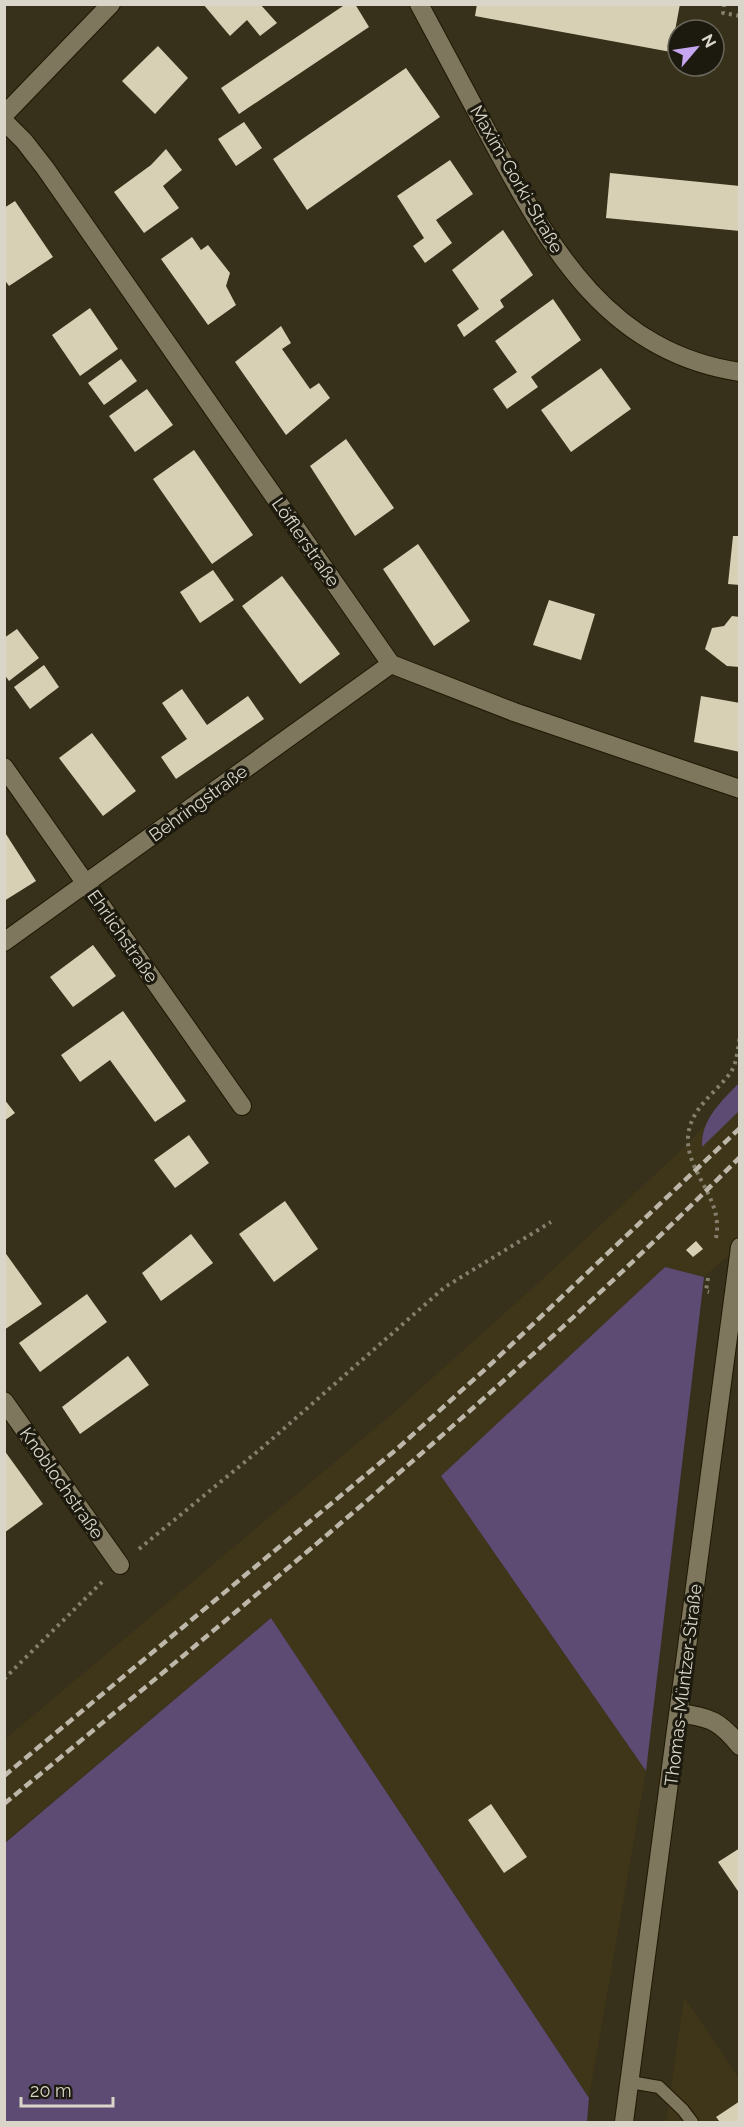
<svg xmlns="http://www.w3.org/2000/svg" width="744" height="2127" font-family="Raleway,sans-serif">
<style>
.built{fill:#3f3518}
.green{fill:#5d4b74}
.building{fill:#d8d0b5}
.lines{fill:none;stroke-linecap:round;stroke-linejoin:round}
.lane-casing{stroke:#1f1803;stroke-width:14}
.street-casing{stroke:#1f1803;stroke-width:20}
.secondary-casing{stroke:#1f1803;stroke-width:20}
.path{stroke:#857f6e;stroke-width:4;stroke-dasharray:3 4.5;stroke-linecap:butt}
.lane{stroke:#7e765d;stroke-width:12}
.street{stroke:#7e765d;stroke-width:18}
.secondary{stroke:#7e765d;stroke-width:18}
.rail{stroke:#bcb7a9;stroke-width:4.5;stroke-dasharray:9 4.5;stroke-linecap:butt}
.labels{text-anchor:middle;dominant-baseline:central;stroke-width:6;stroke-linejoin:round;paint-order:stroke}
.street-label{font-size:18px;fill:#d9d5c8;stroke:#1c190f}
</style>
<rect width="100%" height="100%" fill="#37301a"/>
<!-- built -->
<g class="built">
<path d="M739,1090v157l-35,30 -39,-10 -224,209 205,295 -57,327 -318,-480 -266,224v-103l387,-325 144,-129 143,-133z"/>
<path d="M684,1997l55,81v44h-73z"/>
</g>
<!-- green -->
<g class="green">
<path d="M739,1083v28l-37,36c-1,-28 19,-45 37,-64z"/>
<path d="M665,1267l39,10 -58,494 -205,-295z"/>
<path d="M271,1618l318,480 -2,24h-582v-279z"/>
</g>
<!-- building -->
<g class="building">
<path d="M203,4h57l17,19 -17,13 -13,-16 -17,16z"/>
<path d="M346,4h9l14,23 -130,87 -18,-26z"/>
<path d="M477,4h203l-9,48 -196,-36z"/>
<path d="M158,46l30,32 -33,36 -33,-33z"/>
<path d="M406,68l34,49 -133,93 -34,-51z"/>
<path d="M244,122l18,26 -26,18 -18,-27z"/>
<path d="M166,149l16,21 -19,16 16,22 -35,25 -30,-41 37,-27z"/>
<path d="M450,160l23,34 -37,26 16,23 -27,20 -12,-17 11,-8 -27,-42z"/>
<path d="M610,173l130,13v45l-134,-13z"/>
<path d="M15,201l38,56 -44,29 -5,-7v-71z"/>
<path d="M503,230l30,45 -33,25 4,7 -40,30 -7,-12 22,-16 -27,-39z"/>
<path d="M192,237l9,13 7,-5 22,28 -4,13 10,19 -28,20 -47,-66z"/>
<path d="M553,299l28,41 -50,37 7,10 -31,22 -14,-20 24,-17 -22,-31z"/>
<path d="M90,308l28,41 -38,27 -28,-41z"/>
<path d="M281,326l10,17 -9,6 28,40 9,-6 11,15 -44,37 -51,-73z"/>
<path d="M121,359l16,22 -33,24 -16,-22z"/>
<path d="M601,368l30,41 -60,43 -30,-42z"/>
<path d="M147,389l26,36 -38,27 -26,-36z"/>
<path d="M346,439l48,69 -39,28 -45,-70z"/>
<path d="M194,450l59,85 -41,29 -59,-85z"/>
<path d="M733,536h7v49l-12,-1z"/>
<path d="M418,544l52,77 -36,25 -51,-77z"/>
<path d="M213,570l21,30 -34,23 -20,-31z"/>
<path d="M282,576l58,78 -40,30 -58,-78z"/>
<path d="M549,600l46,14 -14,46 -48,-15z"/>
<path d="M732,616l8,1v50l-13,-1 -22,-17 7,-21 12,-2z"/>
<path d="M17,629l22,29 -30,23 -5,-7v-36z"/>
<path d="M44,665l15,22 -29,22 -16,-22z"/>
<path d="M182,689l25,36 41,-29 16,23 -88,60 -15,-22 26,-18 -25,-36z"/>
<path d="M701,696l39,7v49l-46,-10z"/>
<path d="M92,733l44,58 -33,25 -44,-58z"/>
<path d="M4,831l32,50 -32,20z"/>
<path d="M93,945l23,31 -43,31 -23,-30z"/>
<path d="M123,1011l63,90 -31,21 -45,-62 -30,22 -19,-27z"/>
<path d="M4,1099l11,14 -11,8z"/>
<path d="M189,1135l20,28 -34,25 -21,-28z"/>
<path d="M285,1201l33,48 -44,33 -35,-48z"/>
<path d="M191,1234l22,29 -52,38 -19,-28z"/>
<path d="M696,1241l7,8 -10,8 -7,-7z"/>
<path d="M4,1251l38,53 -38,26z"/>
<path d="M87,1294l20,28 -67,50 -21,-29z"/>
<path d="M128,1356l21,29 -69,49 -18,-27z"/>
<path d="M4,1450l39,54 -39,29z"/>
<path d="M491,1804l36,53 -23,16 -36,-53z"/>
<path d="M740,1848v46l-22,-32z"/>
<path d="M740,2101v21h-20l-4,-5z"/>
</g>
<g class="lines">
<defs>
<path id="lane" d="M630,2082l29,5 24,23 9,12"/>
<g id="street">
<path d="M419,4c26,48 51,95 76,142 57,105 115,207 245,226"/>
<path d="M4,115l107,-111"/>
<path d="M4,121l20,20 21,27 346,496 123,48 226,77"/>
<path d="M4,767l238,339"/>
<path d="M4,942l387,-278"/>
<path d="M4,1401l116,164"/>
<path d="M679,1713c32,5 40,7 61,33"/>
</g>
<path id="secondary" d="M624,2122l116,-875"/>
</defs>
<!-- lane casing -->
<use href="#lane" class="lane-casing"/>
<!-- street casing -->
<use href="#street" class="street-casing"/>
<!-- secondary casing -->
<use href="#secondary" class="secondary-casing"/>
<!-- path -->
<g class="path">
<path d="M724,4l-1,9 17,3"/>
<path d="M716,1238c8,-40 -30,-65 -28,-101 2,-29 28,-44 43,-65 6,-9 7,-26 9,-36"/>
<path d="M708,1278l-2,13 3,1"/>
<path d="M139,1549l124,-102 182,-160 106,-65"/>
<path d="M4,1679l98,-97"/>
</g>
<!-- lane -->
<use href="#lane" class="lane"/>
<!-- street -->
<use href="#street" class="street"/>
<!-- secondary -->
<use href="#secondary" class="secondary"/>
<!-- rail -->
<g class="rail">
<path d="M4,1776l394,-328 94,-85 248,-235"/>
<path d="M4,1804c252,-208 505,-415 736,-647"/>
</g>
</g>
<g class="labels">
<!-- street labels -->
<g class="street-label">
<text transform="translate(517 179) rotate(60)">Maxim-Gorki-Straße</text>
<text transform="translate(306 542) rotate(55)">Löfflerstraße</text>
<text transform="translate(198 803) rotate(-36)">Behringstraße</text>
<text transform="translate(123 936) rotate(55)">Ehrlichstraße</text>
<text transform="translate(62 1483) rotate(55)">Knoblochstraße</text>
<text transform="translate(683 1685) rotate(-83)">Thomas-Müntzer-Straße</text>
</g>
</g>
<!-- border -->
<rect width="744" height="2127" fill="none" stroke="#d9d5c8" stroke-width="12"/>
<!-- north arrow -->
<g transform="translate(696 48) rotate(61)"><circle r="28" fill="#1c190f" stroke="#686459" stroke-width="1.5"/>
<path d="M0-4.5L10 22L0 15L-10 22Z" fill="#c6a6f0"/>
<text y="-9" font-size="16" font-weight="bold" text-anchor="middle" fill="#d9d5c8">N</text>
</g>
<!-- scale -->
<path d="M21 2097v9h92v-9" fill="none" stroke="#d9d5c8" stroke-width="3"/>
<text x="30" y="2097" font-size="18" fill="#d9d5c8" stroke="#1c190f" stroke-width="4.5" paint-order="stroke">20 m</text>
</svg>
